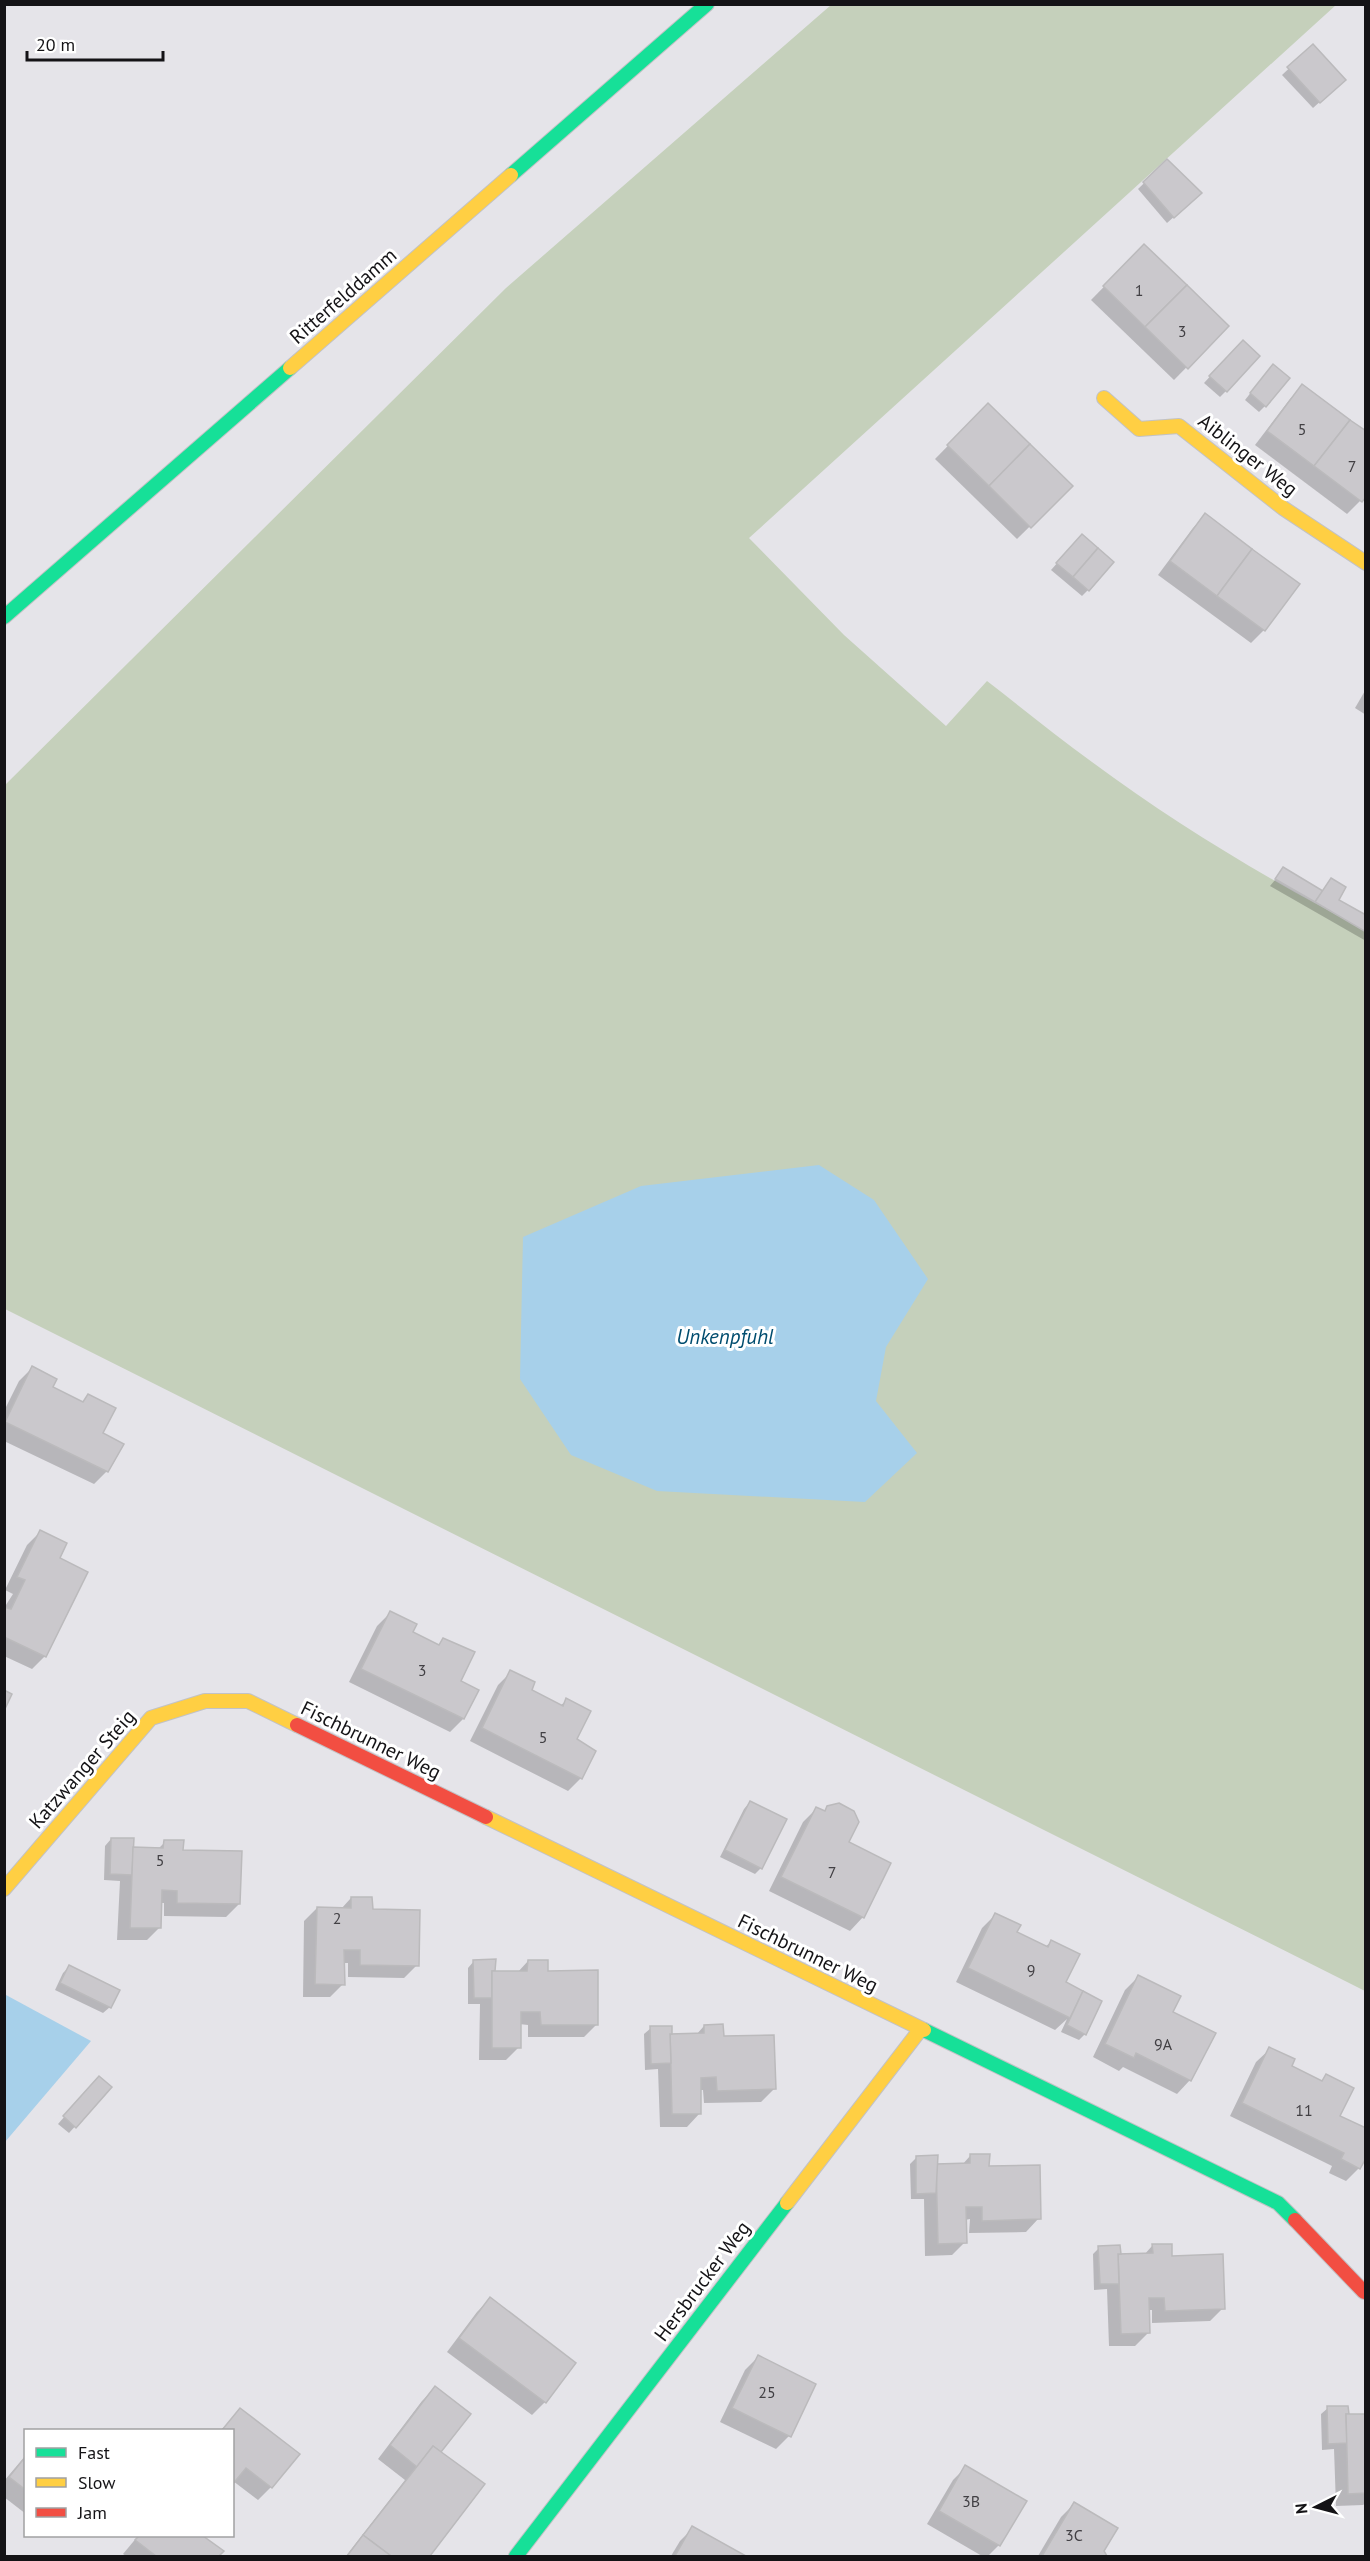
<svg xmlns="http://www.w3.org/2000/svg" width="1370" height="2561" font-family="'PT Sans',sans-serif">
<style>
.green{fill:#c5d0bb}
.water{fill:#a7d0ea}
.shadow{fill:#0003}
.building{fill:#cac8cc;stroke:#bbbabc;stroke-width:1.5}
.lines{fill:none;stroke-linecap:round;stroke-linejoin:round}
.fast-casing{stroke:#c2c2c5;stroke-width:16}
.slow-casing{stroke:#c2c2c5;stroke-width:16}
.jam-casing{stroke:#c2c2c5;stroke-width:16}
.fast{stroke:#16e098;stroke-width:14}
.slow{stroke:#ffcf43;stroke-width:14}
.jam{stroke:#f24e42;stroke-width:14}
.labels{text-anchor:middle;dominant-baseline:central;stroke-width:6;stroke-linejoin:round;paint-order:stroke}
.number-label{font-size:16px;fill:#424044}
.street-label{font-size:20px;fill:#141316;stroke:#fff}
.water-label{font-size:21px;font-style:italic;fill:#004d6f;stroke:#fff}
</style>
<rect width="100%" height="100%" fill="#e5e4e9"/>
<!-- green -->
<path class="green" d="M831,5h505l-587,533 95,97 102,91 41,-45c35,27 69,55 105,81 86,64 179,119 273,168v1061l-1360,-682 -1,-523 502,-498z"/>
<!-- water -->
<g class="water">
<path d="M819,1165l55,35 54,79 -42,68 -10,54 41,52 -52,49 -208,-11 -86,-36 -51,-76 3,-142 118,-51z"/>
<path d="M6,1995l85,46 -86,101 -1,-145z"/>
</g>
<!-- shadow -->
<g class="shadow">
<path d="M1313,46l31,34 -31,28 -31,-33z"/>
<path d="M1167,161l27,38 -27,24 -29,-34z"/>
<path d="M1144,246l83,80 -53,54 -83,-80z"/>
<path d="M1236,348l-10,43 -6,6 -16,-14z"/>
<path d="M1267,372l-2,34 -6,6 -14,-12z"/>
<path d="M1303,386l57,115 -13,13 -92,-69 35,-46z"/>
<path d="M988,405l83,81 -54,53 -82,-80z"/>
<path d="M1206,515l92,69 -34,46 -13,13 -93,-68 35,-47z"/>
<path d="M1076,542l12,48 -6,6 -31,-26z"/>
<path d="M1366,689v26l-11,-7z"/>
<path d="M1284,869l37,23 10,-12 6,20 29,17v24l-96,-55z"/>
<path d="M32,1368l19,20 30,15 7,-7 12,38 7,37 -13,13 -90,-43v-30l15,-30z"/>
<path d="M40,1532l18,27 -13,97 -13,13 -28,-13v-48l9,-14 -8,-4 22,-45z"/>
<path d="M390,1613l21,20 26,13 7,-6 15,42 18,8 -14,29 -13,13 -101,-50 28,-56z"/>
<path d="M511,1672l19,19 30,15 7,-6 14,78 -13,13 -98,-50 28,-56z"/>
<path d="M750,1802l11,66 -6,6 -35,-17 24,-48z"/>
<path d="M828,1808l18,34 17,75 -13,14 -81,-40 34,-69 13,-13 7,3z"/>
<path d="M111,1839l21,10h26l7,-7 17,10 57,52 -13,13 -62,-1v-13h-4v24l-13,13h-30l3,-59 -16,-1 1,-34z"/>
<path d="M351,1898l20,12 46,55 -13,13 -56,-1v-14h-5v21l-13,13h-27l1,-76 13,-13 24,1z"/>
<path d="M995,1915l20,18 30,14 6,-5 13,41 36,18 -15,33 -6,6 -18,-8 6,-13 -12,11 -99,-48 26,-54z"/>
<path d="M474,1961l20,12h23l11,-12 19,11 50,52 -13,13h-56v-12l-9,-1v23l-13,13h-27l1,-56h-12v-36z"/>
<path d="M69,1967l41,40 -7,6 -48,-23 8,-17z"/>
<path d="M1138,1977l52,103 -13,14 -54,-27 -4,4 -26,-14 32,-67z"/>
<path d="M704,2026l18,12 52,51 -13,13 -57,1 -1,-13h-4l1,23 -13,14h-27l-2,-58 -13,1 -1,-36 7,-6 20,7h25z"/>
<path d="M1270,2049l20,18 30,15 6,-6 12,41 21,51 -13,13 -17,-8 3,-7 -102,-50 26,-54z"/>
<path d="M93,2084l17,4 -41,45 -11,-9z"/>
<path d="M970,2156l18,11 51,51 -13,14 -57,1 1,-14 -5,1v22l-13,13 -27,1 -1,-57h-13l-1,-35 7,-7 19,8h26z"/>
<path d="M1152,2246l19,11 52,51 -13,13 -58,2v-13h-4v23l-13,13h-26l-2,-57 -13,1 -1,-36 6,-6 20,5 -2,3 27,-1z"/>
<path d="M490,2299l84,64 -29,39 -13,13 -85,-63 30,-40z"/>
<path d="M758,2357l56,27 -25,52 -13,13 -56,-27 25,-52z"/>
<path d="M435,2388l4,64 44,32 -55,72h-82l59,-76 -27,-21 44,-58z"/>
<path d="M1328,2408l17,8 21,-1v88l-3,2 -27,1 -2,-57 -12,1 -1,-36z"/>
<path d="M240,2410l31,77 -13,13 -25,-19 -1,-51h-11z"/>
<path d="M26,2455v59l-22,-17v-16z"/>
<path d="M966,2467l59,34 -26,44 -11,11h-6l-55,-32 26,-44z"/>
<path d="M1074,2504l31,52h-67l23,-39z"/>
<path d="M693,2528l50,28h-72l9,-15z"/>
<path d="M138,2536h63l21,15 -5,5h-91l-3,-2z"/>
</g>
<!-- building -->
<g class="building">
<path d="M1313,44l33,36 -26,23 -33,-36z"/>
<path d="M1167,159l35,34 -28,25 -31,-36z"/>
<path d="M1144,244l43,41 -42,42 -42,-41z"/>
<path d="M1187,285l42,41 -41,43 -43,-42z"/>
<path d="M1243,340l17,16 -33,36 -18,-16z"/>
<path d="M1273,364l17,14 -24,29 -16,-14z"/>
<path d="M1302,384l48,36 -36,46 -47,-35z"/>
<path d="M988,403l42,41 -41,42 -42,-41z"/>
<path d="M1350,420l16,11v66l-4,5 -48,-36z"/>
<path d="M1030,444l43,42 -42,42 -42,-42z"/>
<path d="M1205,513l47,36 -35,47 -47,-35z"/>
<path d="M1082,534l16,14 -25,29 -17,-14z"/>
<path d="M1098,548l16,14 -25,29 -16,-14z"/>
<path d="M1252,549l48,35 -35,47 -48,-35z"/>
<path d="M1283,867l40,24 -8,11 -40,-23z"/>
<path d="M1331,878l15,9 -7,13 27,15v17l-51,-30z"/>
<path d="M32,1366l25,13 -4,8 30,15 5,-8 28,14 -13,25 21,11 -16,28 -103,-50z"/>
<path d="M40,1530l27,13 -7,15 28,14 -42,85 -42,-20v-30l7,2 14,-29 -8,-3z"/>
<path d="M390,1611l27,13 -4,8 26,13 4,-7 32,14 -14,29 18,9 -15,29 -103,-50z"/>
<path d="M510,1670l25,12 -3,8 31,16 3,-8 25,13 -14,28 19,12 -14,28 -100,-51z"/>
<path d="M4,1690l8,4 -8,17z"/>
<path d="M750,1801l37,18 -25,50 -37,-19z"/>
<path d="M839,1803l15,8 5,11 -10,20 42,21 -27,55 -83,-41 35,-70 9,4 2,-5z"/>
<path d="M111,1838h23l-2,37 -22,-1z"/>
<path d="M164,1840h20l-1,10 59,1 -2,53 -63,-1v-12l-15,-1 -1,38h-31l3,-81 30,1z"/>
<path d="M351,1897h21l1,12 47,1 -1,56 -59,-1v-15h-16l1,35 -30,-1 2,-77 34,1z"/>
<path d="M995,1913l26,12 -4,7 31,15 3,-7 29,14 -14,28 17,9 -13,27 -102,-50z"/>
<path d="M496,1959l-1,12h-3v27h-18l-1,-38z"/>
<path d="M528,1960h20v11l50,-1v55h-57l-1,-13h-19v36h-29v-77h35z"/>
<path d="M69,1965l51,25 -9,18 -51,-25z"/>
<path d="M1138,1975l43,21 -8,16 43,21 -25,48 -55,-28 -2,5 -29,-14z"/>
<path d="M1083,1991l19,10 -16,34 -19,-10z"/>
<path d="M723,2024l1,12 50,-1 2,54 -59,2 -1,-14 -15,1v36h-29l-2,-80 34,-1v-8z"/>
<path d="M650,2026h22v8h-2l1,29 -20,1z"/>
<path d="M1269,2047l26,12 -3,7 30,15 4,-7 28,14 -14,28 26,12v30l-6,11 -19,-10 3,-6 -102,-50z"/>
<path d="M99,2076l13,11 -36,41 -13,-12z"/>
<path d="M970,2154h20l-1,12 51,-1 1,54 -59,2v-14h-16l1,36 -29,1 -2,-80 34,-1z"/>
<path d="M938,2155l-2,38 -20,1v-38z"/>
<path d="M1152,2244h20v12l51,-2 2,55 -60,2 -1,-13h-15l1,35 -29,1 -3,-80 35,-1z"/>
<path d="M1120,2245l1,9h-3l1,30h-19l-2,-38z"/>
<path d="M490,2297l86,66 -30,40 -87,-65z"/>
<path d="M758,2355l58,29 -25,53 -59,-29z"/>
<path d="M435,2386l36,28 -30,38 -8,-6 -16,21 -27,-22z"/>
<path d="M1327,2406h21l1,8h-3l1,29 -19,1z"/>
<path d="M240,2408l60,46 -28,34 -26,-20 -14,17v-55h-10z"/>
<path d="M1346,2414h20v79l-18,1z"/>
<path d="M433,2446l52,38 -55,72h-39l-28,-21z"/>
<path d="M26,2456v34l-17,-13z"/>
<path d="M965,2465l62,36 -27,45 -61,-35z"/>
<path d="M1074,2502l44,26 -14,23 3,5h-65z"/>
<path d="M692,2526l54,30h-71z"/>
<path d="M363,2535l28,21h-44z"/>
<path d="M139,2536h64l21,15 -5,5h-63l-21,-16z"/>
</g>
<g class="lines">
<defs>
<g id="fast">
<path d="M511,175l196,-171"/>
<path d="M4,617l286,-249"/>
<path d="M924,2030l354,173 17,17"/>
<path d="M516,2556l271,-353"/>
</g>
<g id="slow">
<path d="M290,368l221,-193"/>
<path d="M1104,398l35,31 40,-3 104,82 83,55"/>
<path d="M486,1817l438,213"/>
<path d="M4,1889l147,-171 54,-17h43l49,24"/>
<path d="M787,2203l133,-173"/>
</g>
<g id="jam">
<path d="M297,1725l189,92"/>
<path d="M1295,2220l69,72"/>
</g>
</defs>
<!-- fast casing -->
<use href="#fast" class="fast-casing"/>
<!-- slow casing -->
<use href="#slow" class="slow-casing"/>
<!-- jam casing -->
<use href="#jam" class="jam-casing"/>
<!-- fast -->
<use href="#fast" class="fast"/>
<!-- slow -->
<use href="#slow" class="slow"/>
<!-- jam -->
<use href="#jam" class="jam"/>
</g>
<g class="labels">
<!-- number labels -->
<g class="number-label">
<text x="1139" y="290">1</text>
<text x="1182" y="331">3</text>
<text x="1302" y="429">5</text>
<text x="1352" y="466">7</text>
<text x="422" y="1670">3</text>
<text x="543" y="1737">5</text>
<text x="160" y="1860">5</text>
<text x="832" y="1872">7</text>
<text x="337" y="1918">2</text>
<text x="1031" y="1970">9</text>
<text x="1163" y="2044">9A</text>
<text x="1304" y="2110">11</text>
<text x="767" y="2392">25</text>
<text x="971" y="2501">3B</text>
<text x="1074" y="2535">3C</text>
</g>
<!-- street labels -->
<g class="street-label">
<text transform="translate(343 296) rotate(-41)">Ritterfelddamm</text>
<text transform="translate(1248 455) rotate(38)">Aiblinger Weg</text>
<text transform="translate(371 1740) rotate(26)">Fischbrunner Weg</text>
<text transform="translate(82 1769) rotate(-49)">Katzwanger Steig</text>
<text transform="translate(808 1953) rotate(26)">Fischbrunner Weg</text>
<text transform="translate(702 2281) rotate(-53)">Hersbrucker Weg</text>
</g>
<!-- water labels -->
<g class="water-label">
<text x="725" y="1336">Unkenpfuhl</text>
</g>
</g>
<!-- border -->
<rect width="1370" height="2561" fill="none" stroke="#141316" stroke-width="12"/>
<!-- legend -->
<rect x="24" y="2429" width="210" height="108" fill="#ffffff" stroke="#a1a1a2" stroke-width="1.5"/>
<rect x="36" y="2448" width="30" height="9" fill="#16e098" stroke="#a1a1a2" stroke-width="1.5"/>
<text x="78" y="2459" font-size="18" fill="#141316">Fast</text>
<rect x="36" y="2478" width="30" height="9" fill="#ffcf43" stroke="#a1a1a2" stroke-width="1.5"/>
<text x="78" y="2489" font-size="18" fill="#141316">Slow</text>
<rect x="36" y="2508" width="30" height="9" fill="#f24e42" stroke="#a1a1a2" stroke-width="1.5"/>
<text x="78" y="2519" font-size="18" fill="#141316">Jam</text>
<!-- north arrow -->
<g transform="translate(1316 2507) rotate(264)" stroke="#ffffff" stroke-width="4.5" paint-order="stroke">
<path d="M0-4.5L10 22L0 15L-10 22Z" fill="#141316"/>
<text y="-9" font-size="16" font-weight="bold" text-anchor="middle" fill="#141316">N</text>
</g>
<!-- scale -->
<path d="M27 51v9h136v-9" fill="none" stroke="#141316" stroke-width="3"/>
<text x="36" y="51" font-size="18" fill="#141316" stroke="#ffffff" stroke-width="4.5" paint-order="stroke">20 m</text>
</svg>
